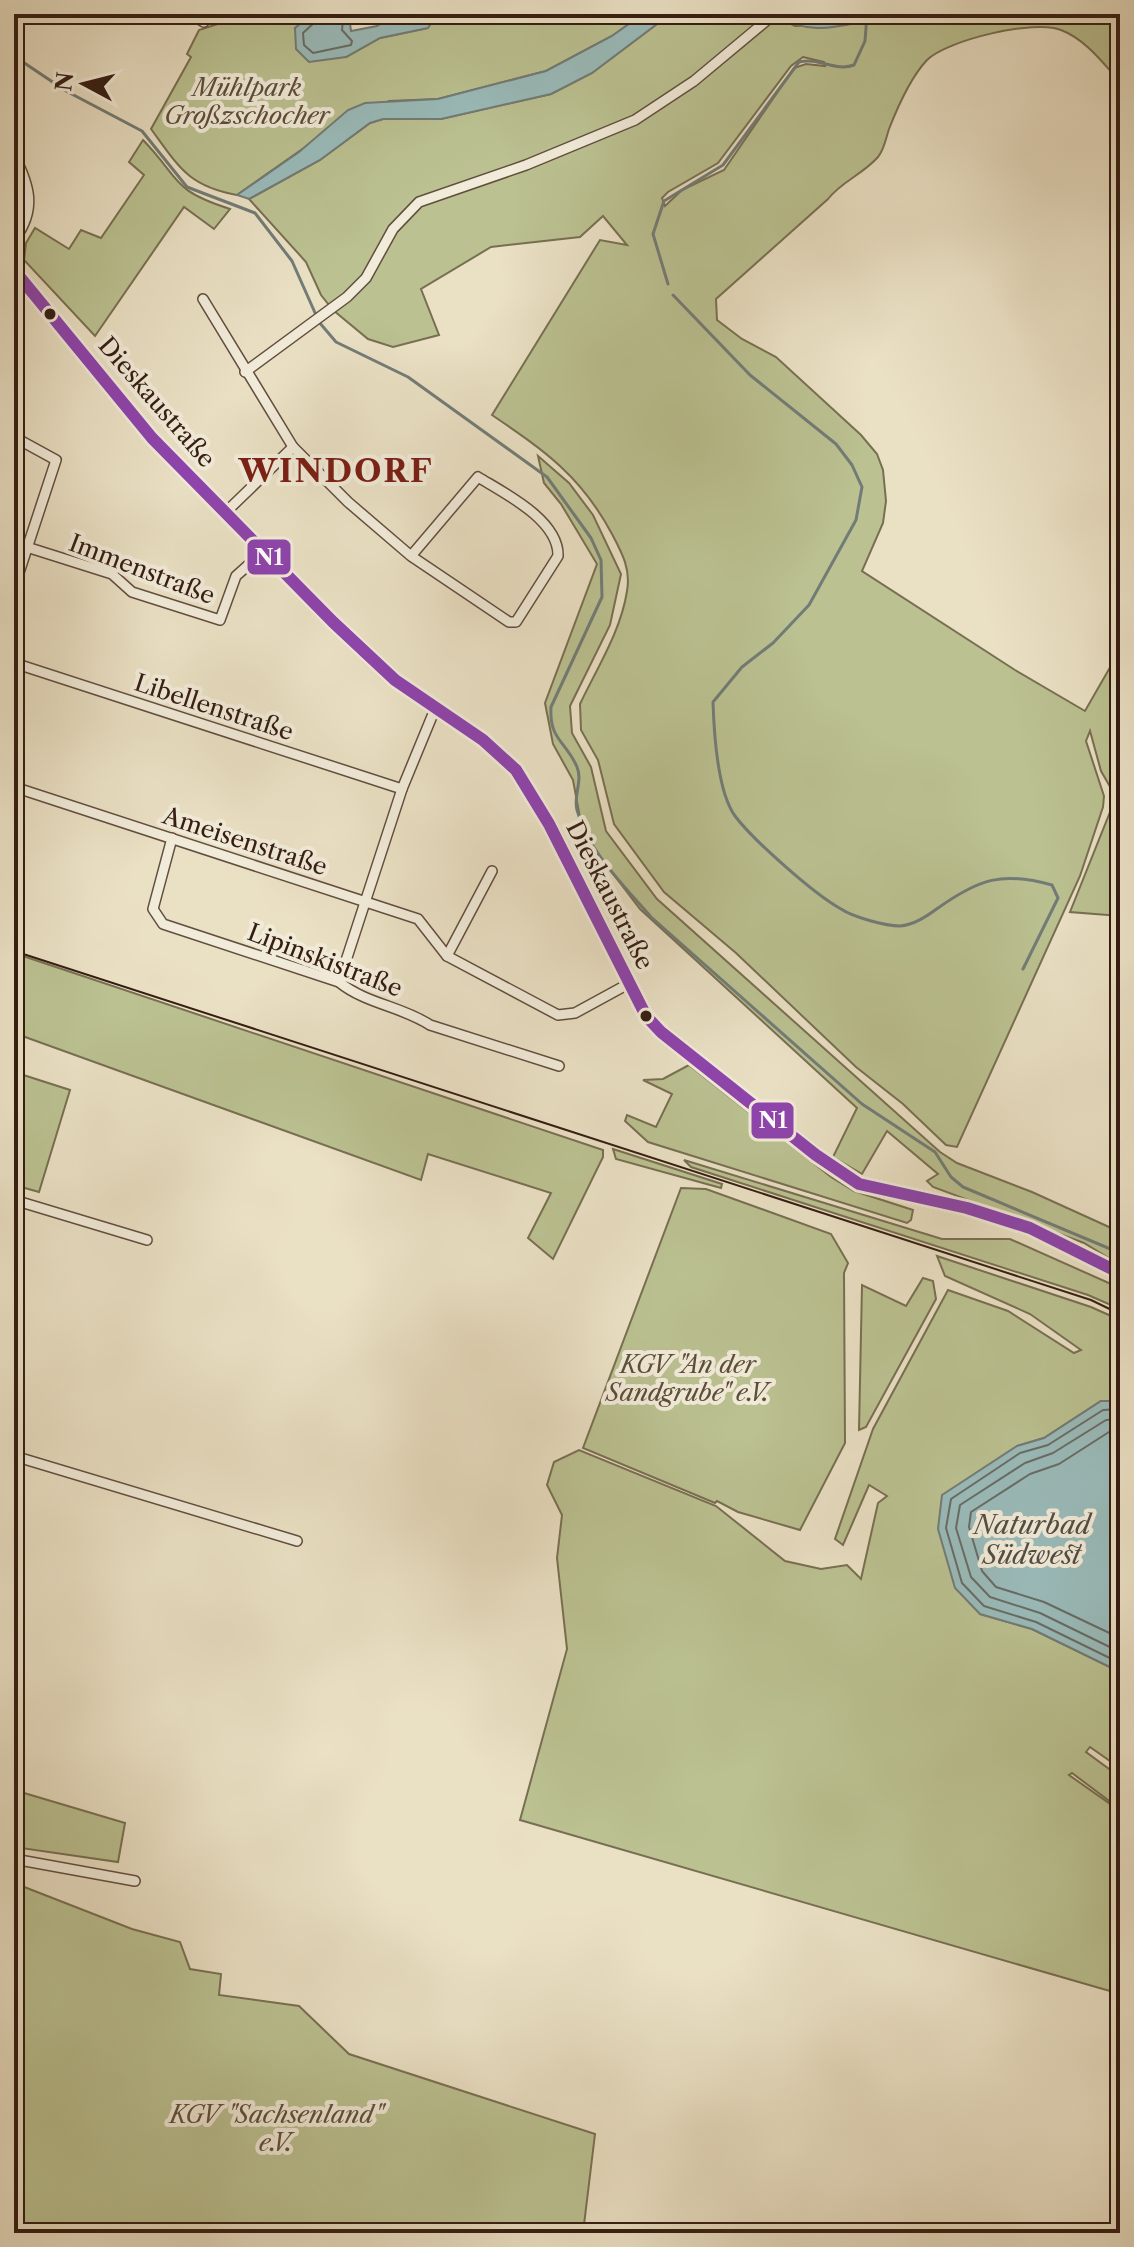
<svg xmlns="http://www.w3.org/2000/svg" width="1134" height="2247" font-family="'Libre Caslon Text',serif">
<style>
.green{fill:#bbc191;stroke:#786f52;stroke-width:2;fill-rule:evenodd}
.water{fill:#9abbba;stroke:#727c77;stroke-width:2}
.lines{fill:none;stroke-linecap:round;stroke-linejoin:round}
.shore{stroke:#686c66;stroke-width:2}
.stream{stroke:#727c77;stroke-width:3}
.minor-casing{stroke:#624e3f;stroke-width:12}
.secondary-casing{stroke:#351d13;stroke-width:17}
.minor{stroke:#f1ebd9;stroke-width:9}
.secondary{stroke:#f1ebd9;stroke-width:14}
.tram{stroke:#351d13;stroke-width:2}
.bus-1-casing{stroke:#f1ebd9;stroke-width:18}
.bus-1{stroke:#8e44ad;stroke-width:12}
.bus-dot{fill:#351d13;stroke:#f1ebd9;stroke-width:3}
.labels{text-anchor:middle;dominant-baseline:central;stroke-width:8;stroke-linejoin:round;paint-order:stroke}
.park-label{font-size:24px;font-style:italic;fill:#5d4e39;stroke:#f1ebd9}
.street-label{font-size:24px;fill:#351d13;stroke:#f1ebd9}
.water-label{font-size:26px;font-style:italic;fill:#534c45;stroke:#f1ebd9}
.district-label{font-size:32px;font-weight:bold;letter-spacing:2px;fill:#7a1f14;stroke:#f1ebd9}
.line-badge{stroke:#f1ebd9;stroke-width:3}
.badge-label{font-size:22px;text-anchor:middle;font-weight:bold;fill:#fff}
</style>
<rect width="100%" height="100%" fill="#eae0c4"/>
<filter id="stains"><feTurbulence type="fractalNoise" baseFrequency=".0025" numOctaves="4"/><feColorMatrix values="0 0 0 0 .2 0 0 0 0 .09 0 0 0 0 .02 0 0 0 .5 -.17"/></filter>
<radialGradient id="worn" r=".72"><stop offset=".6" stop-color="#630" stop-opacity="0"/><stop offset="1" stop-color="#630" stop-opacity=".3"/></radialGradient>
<!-- green -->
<g class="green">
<path d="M249,14h64l-18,14 51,29 34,-19 47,-10 10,-14h206l-31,22 -66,35 -108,28 -49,2 -81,44 -71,50c-49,-9 -58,-28 -86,-66l40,-72 -4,-3 12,-24z"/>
<path d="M666,14h105l24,12 68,-3 33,-8 210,-1 14,9v59c-17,-19 -35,-43 -59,-52 -26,-11 -114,10 -134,30 -17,18 -29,46 -38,69 -3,9 -5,21 -11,28 -16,18 -36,24 -50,42l-112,100 1,21 25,19 34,18 85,78 16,19 6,16 3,31 -3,22 -21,48 153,99 70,41 35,-61v266l-50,-4 46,-115 -15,-26 -11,-40 -4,10 18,55 -1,11 -23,69 -123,271 -11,-2 -43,-41 -47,-37 -120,-114 -72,-61 -50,-68 -16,-64 -17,-30 -1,-26c17,-36 41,-73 47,-113 4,-22 -5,-38 -15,-57 -31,-58 -67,-83 -120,-119l108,-175 27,5 -24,-29 -23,21 -89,10 -70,42 18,46 -46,12 -25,-8 -35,-29 -12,-15 -15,-33 -57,-63 71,-39 50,-37 13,-4h58l110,-25 41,-21 65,-49zM803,57l21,5 1,4 -19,-2 -12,4 -70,102 -42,20 -17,16 -3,-8 6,-6 50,-29 73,-97z"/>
<path d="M143,140c38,39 27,50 87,69l-16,20 -30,-22 -89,129 -71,-76 2,-17 9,-15 34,21 12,-19 20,8 43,-63 -15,-13z"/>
<path d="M538,456l31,27 24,32 28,59 -11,51 -40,81 2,27 19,34 15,64 51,68 283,253 17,11 75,29 88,40v33l-36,-22 -151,-56 -6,-6 11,-7 -51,-43 -25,43 -29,-17 24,-49 -217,-199 -57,-75 -10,-54 -20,-36 -8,-41 52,-139 -36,-60 -17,-21z"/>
<path d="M14,953l589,197v7l-50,102 -25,-21 23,-45 -123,-39 -7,26 -407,-147z"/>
<path d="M689,1065l142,112 23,14 59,19 -2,10 -4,3 -259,-81 -23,-21 2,-6 29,12 16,-33 -29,-14 20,-1z"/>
<path d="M14,1072l56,18 -31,102 -25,-7z"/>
<path d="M613,1149l109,35 -1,4 -105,-29z"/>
<path d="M684,1160l258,79h68l110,49v21l-32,-14 -397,-128z"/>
<path d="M681,1188l25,1 125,45 17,29 -4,10 1,170 -45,87 -62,-18 -21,-11 -2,2 -132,-55z"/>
<path d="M937,1256l154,51 29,13v81h-19l-57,37 -27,8 -37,168 52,15 88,43v96l-30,-21 -4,5 34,25v32l-48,-36 -3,2 51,36v183l-600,-174 47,-171 -10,-91 5,-43 -15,-30 7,-23 25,-12 137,56 69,55 36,8 26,-4 14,14 17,-76 9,-7 -18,-11 -26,60 -8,-6 38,-110 75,-139 60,21 66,42 7,-3 -51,-36 -85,-38z"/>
<path d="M923,1278l10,3 3,18 -70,128 -7,3 3,-145 44,21z"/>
<path d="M14,1790l111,33 -7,39 -104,-15z"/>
<path d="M14,1883l118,46 48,13 10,27 31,5 -2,21 80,11 50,48 246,80 -12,99h-569z"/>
</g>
<!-- water -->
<g class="water">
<path d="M313,14h54l-17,9 1,8 26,-5 11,-7 1,-5h48l-9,14 -48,10 -34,19 -37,5 -13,-13 -1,-21z"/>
<path d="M643,14h23l-9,10 -65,49 -41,21 -110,25h-58l-13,4 -50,37 -71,39 -12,-4 62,-43 49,-42 17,-7 73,-4 108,-28 66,-35z"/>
<path d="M771,14h174c-17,3 -34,0 -51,2 -49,6 -75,25 -123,-2z"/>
<path d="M1101,1401h19v271l-88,-43 -52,-15 -25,-26 -17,-59 4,-34 75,-49 27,-8z"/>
</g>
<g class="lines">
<!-- shore -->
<g class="shore">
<path d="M317,14l-1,7 -13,12 1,12 9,8 38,-8 1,-4 -10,-11 1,-10 6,-6"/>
<path d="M788,14l32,8 46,-8"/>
<path d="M1120,1409l-17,1 -55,35 -28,8 -69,46 -5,29 16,55 22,23 52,16 84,41"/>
<path d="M1120,1419l-14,1 -53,33 -28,10 -65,42 -4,23 15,49 19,20 50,16 80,39"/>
<path d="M1120,1431l-11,1 -50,32 -29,10 -59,38 -2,15 13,44 14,16 48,15 76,36"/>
</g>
<!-- stream -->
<g class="stream">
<path d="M14,56l52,35 76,40 45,56 68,26 37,48 24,54"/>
<path d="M668,284l-15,-50 11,-33 59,-36 76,-103c19,-5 37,10 55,3l11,-24 2,-27"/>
<path d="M673,295l77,80 86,69 16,21 10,22 -6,33 -47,85 -36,38 -31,24 -29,35c1,31 4,89 22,114 18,24 79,78 106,93 12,8 44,17 59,17 14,-1 27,-10 38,-18 41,-29 64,-37 114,-23l6,13 -35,71"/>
<path d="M319,322l17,20 72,35 139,100 44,61 10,22 1,37 -51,110c-2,33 15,34 26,60 6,14 -4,29 0,43 10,40 48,77 74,107l211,187 73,48 16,25 12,10 157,66"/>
</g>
<defs>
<g id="minor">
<path d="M190,14l14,8"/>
<path d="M14,155c16,31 23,55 0,85"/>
<path d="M203,299l90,148 55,55 63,54 67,-79c26,16 81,43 80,79l-42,66h-7l-98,-66"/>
<path d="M245,372l102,-75 19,-19 27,-49 26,-27 107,-37 109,-45 59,-39 72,-60"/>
<path d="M14,437l42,23 -42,128"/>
<path d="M227,511l66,-64"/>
<path d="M14,543l98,31 20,18 88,28 16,-44 28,-25"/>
<path d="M14,663l388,126"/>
<path d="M14,787l404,132 29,37 111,59 17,-2 55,-30"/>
<path d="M172,838l-19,71 10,15 176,58c27,22 62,24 91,43l129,41"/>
<path d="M447,956l45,-85"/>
<path d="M339,982l63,-193 33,-80"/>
<path d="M14,1200l133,40"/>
<path d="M14,1456l283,85"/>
<path d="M14,1859l121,22"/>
</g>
<path id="secondary" d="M14,270l138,168 181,184 62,58 88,60 33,30 33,54 97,192 15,16 155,123 43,29 108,24 63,20 90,45"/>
</defs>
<!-- minor casing -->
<use href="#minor" class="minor-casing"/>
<!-- secondary casing -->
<use href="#secondary" class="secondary-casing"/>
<!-- minor -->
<use href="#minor" class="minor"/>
<!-- secondary -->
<use href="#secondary" class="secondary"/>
<!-- tram -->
<path class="tram" d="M14,951l1077,349 29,14"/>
<defs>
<path id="bus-1" d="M14,270l138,168 181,184 62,58 88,60 33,30 33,54 97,192 15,16 155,123 43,29 108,24 63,20 90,45"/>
</defs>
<!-- bus-1 casing -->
<use href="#bus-1" class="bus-1-casing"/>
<!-- bus-1 -->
<use href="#bus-1" class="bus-1"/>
</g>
<!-- markers -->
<g class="bus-dot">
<circle cx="50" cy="314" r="7"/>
<circle cx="646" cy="1016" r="7"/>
</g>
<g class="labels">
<!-- park labels -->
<g class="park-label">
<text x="247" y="87">Mühlpark<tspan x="247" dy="28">Großzschocher</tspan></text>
<text x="688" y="1364">KGV "An der<tspan x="688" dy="28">Sandgrube" e.V.</tspan></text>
<text x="276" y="2114">KGV "Sachsenland"<tspan x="276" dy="28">e.V.</tspan></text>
</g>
<!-- street labels -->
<g class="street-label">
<text transform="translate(157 402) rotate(49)">Dieskaustraße</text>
<text transform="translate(142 569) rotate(21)">Immenstraße</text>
<text transform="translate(214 707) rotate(18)">Libellenstraße</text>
<text transform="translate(245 841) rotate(18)">Ameisenstraße</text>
<text transform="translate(610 895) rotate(63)">Dieskaustraße</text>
<text transform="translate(325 960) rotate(21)">Lipinskistraße</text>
</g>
<!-- water labels -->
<g class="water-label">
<text x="1032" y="1525">Naturbad<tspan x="1032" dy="30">Südwest</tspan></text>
</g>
<!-- district labels -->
<g class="district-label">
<text x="336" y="470">WINDORF</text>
</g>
</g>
<g class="line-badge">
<rect x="246" y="538" width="46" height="38" rx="8" fill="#8e44ad"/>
<rect x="750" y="1101" width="45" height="39" rx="8" fill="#8e44ad"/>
</g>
<g class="badge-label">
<text x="269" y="565">N1</text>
<text x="773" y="1128">N1</text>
</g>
<!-- margin -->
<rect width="1134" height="2247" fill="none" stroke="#eae0c4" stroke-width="48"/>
<rect x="16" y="16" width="1102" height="2215" fill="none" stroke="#351d13" stroke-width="4"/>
<rect x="24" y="24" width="1086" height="2199" fill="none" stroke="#351d13" stroke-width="2"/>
<!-- north arrow -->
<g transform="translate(84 84) rotate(277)" stroke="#f1ebd9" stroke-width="6" paint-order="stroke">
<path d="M0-6L14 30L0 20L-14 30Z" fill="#351d13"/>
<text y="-12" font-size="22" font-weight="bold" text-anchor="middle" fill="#351d13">N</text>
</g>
<rect width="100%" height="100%" filter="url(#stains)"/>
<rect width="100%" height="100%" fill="url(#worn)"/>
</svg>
